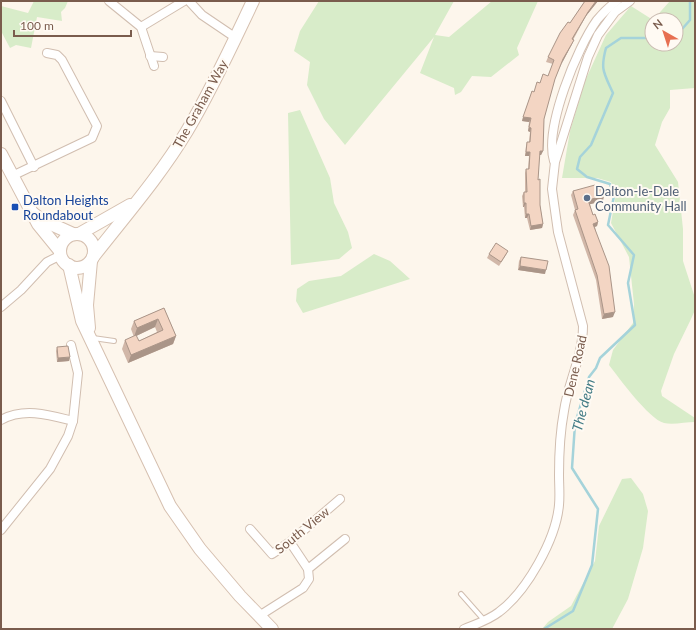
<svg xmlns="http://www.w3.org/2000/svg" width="696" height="630" font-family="Lato,sans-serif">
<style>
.green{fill:#d8ecc9}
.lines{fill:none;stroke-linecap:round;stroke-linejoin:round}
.stream{stroke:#a5d3da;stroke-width:2.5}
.lane-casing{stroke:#d1beb0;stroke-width:6}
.street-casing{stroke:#d1beb0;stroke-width:10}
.secondary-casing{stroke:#d6c0b0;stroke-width:14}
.lane{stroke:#fff;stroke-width:4}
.street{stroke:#fff;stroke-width:8}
.secondary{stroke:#fff;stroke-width:12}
.wall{fill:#d1b7a8}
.shaded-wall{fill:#aa9588}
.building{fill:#f3d5c3;stroke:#aa9588}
.service-dot{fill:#5c6f8a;stroke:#fffaf3;stroke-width:1.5}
.transit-dot{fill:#1a4fb4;stroke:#fffaf3;stroke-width:1.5}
.labels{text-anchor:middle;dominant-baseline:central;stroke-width:4;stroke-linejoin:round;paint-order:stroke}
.street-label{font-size:13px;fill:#7a5c4d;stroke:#fffaf3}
.service-label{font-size:13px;fill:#4e5e75;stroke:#fffaf3;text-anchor:start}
.transit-label{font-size:13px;fill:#164399;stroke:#fffaf3;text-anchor:start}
.water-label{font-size:14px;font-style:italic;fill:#437c86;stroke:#fffaf3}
</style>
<rect width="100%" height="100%" fill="#fdf6ec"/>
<!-- green -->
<g class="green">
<path d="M34,1h34l-3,7 -4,4 1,9 -25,-4 -6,31 -15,-3 -6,3 -9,-17v-25l27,7z"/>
<path d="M319,1h135l-19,34 14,2 43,-36h46l-21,47 2,7 -28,22 -19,-1 -11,16 -6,3 -1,-7 -34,-15 14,-36 -89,108 -21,-26 -17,-34 3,-23 -16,-11 6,-20z"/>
<path d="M670,1h25v87l-25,2v18l-8,14 -7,23 23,37 5,47v32l12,37v12l-4,9 -17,35 -13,37 1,5 33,22v4c-9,0 -22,3 -31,1 -15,-4 -45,-45 -55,-58l4,-15 20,-27 1,-19 -5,-47 -18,-34 5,-29 -5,-12 -14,-4h-35l8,-47 15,-50 21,-46 25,-29 22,14 -1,24h24v-24h-23z"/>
<path d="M300,110l30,68 4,25 14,29 4,16 -13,11 -48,6 -3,-152z"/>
<path d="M374,254l16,7 20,18 -107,34 -7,-12 1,-12 12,-8 32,-5z"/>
<path d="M631,478l12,16 5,17 -5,37 -15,51 -16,30h-70l6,-7 23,-16 24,-45 4,-35 23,-47z"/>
</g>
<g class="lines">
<!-- stream -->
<g class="stream">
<path d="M676,36l14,-16v-19"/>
<path d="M544,629l29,-18 19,-46 6,-56 -26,-41 3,-44 14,-47 7,-9 4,-10 35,-33 -7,-42 6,-28 -26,-30 6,-29 -4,-12 -23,-7 -10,-8 3,-12 11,-12 22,-52c-9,-20 -13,-23 -7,-45l15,-10h31"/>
</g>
<defs>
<g id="lane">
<path d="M93,338l21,3"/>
<path d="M461,594l23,26"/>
</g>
<g id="street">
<path d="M109,1l32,26 13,39"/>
<path d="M189,1l13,14 34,23"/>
<path d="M141,27l43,-26"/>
<path d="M150,56l13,1"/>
<path d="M1,101l33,66"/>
<path d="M554,161c-10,-33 23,-113 43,-141 6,-7 13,-14 20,-19"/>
<path d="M12,176l80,-38 5,-12 -35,-66 -5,-5 -10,-2"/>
<path d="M1,307l20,-17 26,-28 14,-7"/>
<path d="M1,420c23,-13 49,-5 72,1"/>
<path d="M250,529l22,25 18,-12 50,-43"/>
<path d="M1,530l49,-61 18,-33 5,-15 5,-48 -7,-28"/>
<path d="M308,569l37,-30"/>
<path d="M259,616l44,-28 6,-9 -1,-10 -18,-27"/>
<path d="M464,629c12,-5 25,-9 35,-17 28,-21 57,-73 60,-107 1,-10 0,-20 0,-30 0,-21 1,-43 5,-64 4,-29 19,-55 19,-85l-25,-94 -6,-43 3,-27 33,-105 10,-22 17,-23 15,-11"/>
</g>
<g id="secondary">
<path d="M1,154l37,70 22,27"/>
<path d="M34,214l8,6 31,14"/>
<path d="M79,234l51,-29"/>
<circle cx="77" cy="251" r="17"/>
<path d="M93,257c32,-41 67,-81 94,-126 25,-42 45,-86 66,-130"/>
<path d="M69,265l13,56 88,185 30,43 40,47 32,33"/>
<path d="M89,328l-2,-23 4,-44"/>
</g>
</defs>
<!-- lane casing -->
<use href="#lane" class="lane-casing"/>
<!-- street casing -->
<use href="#street" class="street-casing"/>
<!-- secondary casing -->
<use href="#secondary" class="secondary-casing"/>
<!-- lane -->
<use href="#lane" class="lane"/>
<!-- street -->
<use href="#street" class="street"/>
<!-- secondary -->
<use href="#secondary" class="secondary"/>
</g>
<!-- wall -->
<g class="wall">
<path d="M585,1h13l-12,15 -13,24 -1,4 -10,19 -8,17 -10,39 -1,32 -2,4h-2l-1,25 2,25 3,19 -1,4 -12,2 -3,-12h-2l-1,-11h-1l-1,-11 2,-4h1v-19l1,-4h2l1,-13h-4l1,-10 1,-4h2l1,-10 -2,-1 1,-9 -7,-1 10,-30 2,1 6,-9 8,-7 5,-12 -7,-2 2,-5 22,-34z"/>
<path d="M573,191h24l6,10 -13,3 3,11 5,7 -1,4 -2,1 18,90 -11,2 -6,-39 -23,-65 2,-5 -4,-15z"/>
<path d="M508,251l-2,4 -7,11 -12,-8 2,-4z"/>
<path d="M521,257l24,17 -27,-4 1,-9z"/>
<path d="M164,308l12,28 -3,8 -45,19 -6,-14 3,-9 14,1 18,-9 -2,-5 -21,10 -3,-8 3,-8z"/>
<path d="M57,347l12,14 -12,1 -1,-11z"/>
</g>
<!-- shaded-wall -->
<g class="shaded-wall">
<path d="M596,1h2l-12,15 -16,27 2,-4 16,-27z"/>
<path d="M574,40l-2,4 -10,19 1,-4z"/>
<path d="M523,117l8,1 -2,4 -7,-1z"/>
<path d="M529,127l2,1 -1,4 -2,-1z"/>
<path d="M540,151h3l-2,4h-3z"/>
<path d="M526,152h4l-1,4h-4z"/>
<path d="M604,196l-1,5 -16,4 1,-5z"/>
<path d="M524,203h2l-2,4h-1z"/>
<path d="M526,214h3l-2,4h-2z"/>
<path d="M598,222l-1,4 -5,2 1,-4z"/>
<path d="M543,224l-1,4 -12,2 1,-4z"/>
<path d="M520,266l26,4 -1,4 -27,-4z"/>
<path d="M615,312l-2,5 -11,2 2,-5z"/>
<path d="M158,319l-3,8 -21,10 3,-9z"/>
<path d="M176,336l-3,8 -45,19 3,-8z"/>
<path d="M70,357l-1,4 -12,1 1,-4z"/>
</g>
<!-- building -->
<g class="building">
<path d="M585,1h11l-8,11 -16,27 2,1 -11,19 -8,20 -11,40 -1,32h-3l-2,29 2,-1v26l3,19 -12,2 -2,-12h-3v-11h-2v-11h3l-1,-23h3l1,-17h-4l1,-10h3l1,-14 -2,-1 2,-9 -8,-1 9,-26 2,1 3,-10 3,1 3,-9 5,2 6,-16 -6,-3 12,-24 8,-11 2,1z"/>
<path d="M595,185l2,6 5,-2 2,7 -16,4 5,15 2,-1 3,8 -5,2 16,42 6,46 -11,2 -7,-39 -22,-65 3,-1 -5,-18z"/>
<path d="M496,243l12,8 -7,11 -12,-8z"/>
<path d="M521,257l27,4 -2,9 -26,-4z"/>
<path d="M164,308l12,28 -45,19 -6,-15 11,-5 3,6 24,-11 -5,-11 -21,9 -3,-7z"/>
<path d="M68,346l2,11 -12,1 -1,-11z"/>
</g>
<!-- markers -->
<circle class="service-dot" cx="587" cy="198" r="4"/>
<rect class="transit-dot" x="11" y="203" width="8" height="8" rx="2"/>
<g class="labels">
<!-- street labels -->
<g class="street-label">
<text transform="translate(200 104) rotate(-61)">The Graham Way</text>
<text transform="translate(575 366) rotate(-77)">Dene Road</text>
<text transform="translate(302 530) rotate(-39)">South View</text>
</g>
<!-- service labels -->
<g class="service-label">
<text x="595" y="191">Dalton-le-Dale<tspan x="595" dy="15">Community Hall</tspan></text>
</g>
<!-- transit labels -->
<g class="transit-label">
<text x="23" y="200">Dalton Heights<tspan x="23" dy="15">Roundabout</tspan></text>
</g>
<!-- water labels -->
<g class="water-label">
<text transform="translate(583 405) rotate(-75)">The dean</text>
</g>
</g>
<!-- border -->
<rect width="696" height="630" fill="none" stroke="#7a5c4d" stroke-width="4"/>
<!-- north arrow -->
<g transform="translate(664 32) rotate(321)"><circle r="19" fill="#fffaf3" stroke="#cabbb1"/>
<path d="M0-3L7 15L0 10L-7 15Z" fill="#e76f51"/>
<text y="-6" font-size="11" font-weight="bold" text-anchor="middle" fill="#7a5c4d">N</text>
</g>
<!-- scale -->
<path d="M14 30v6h117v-6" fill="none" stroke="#7a5c4d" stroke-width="2"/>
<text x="20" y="30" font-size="12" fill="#7a5c4d" stroke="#fffaf3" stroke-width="3" paint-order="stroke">100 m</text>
</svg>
